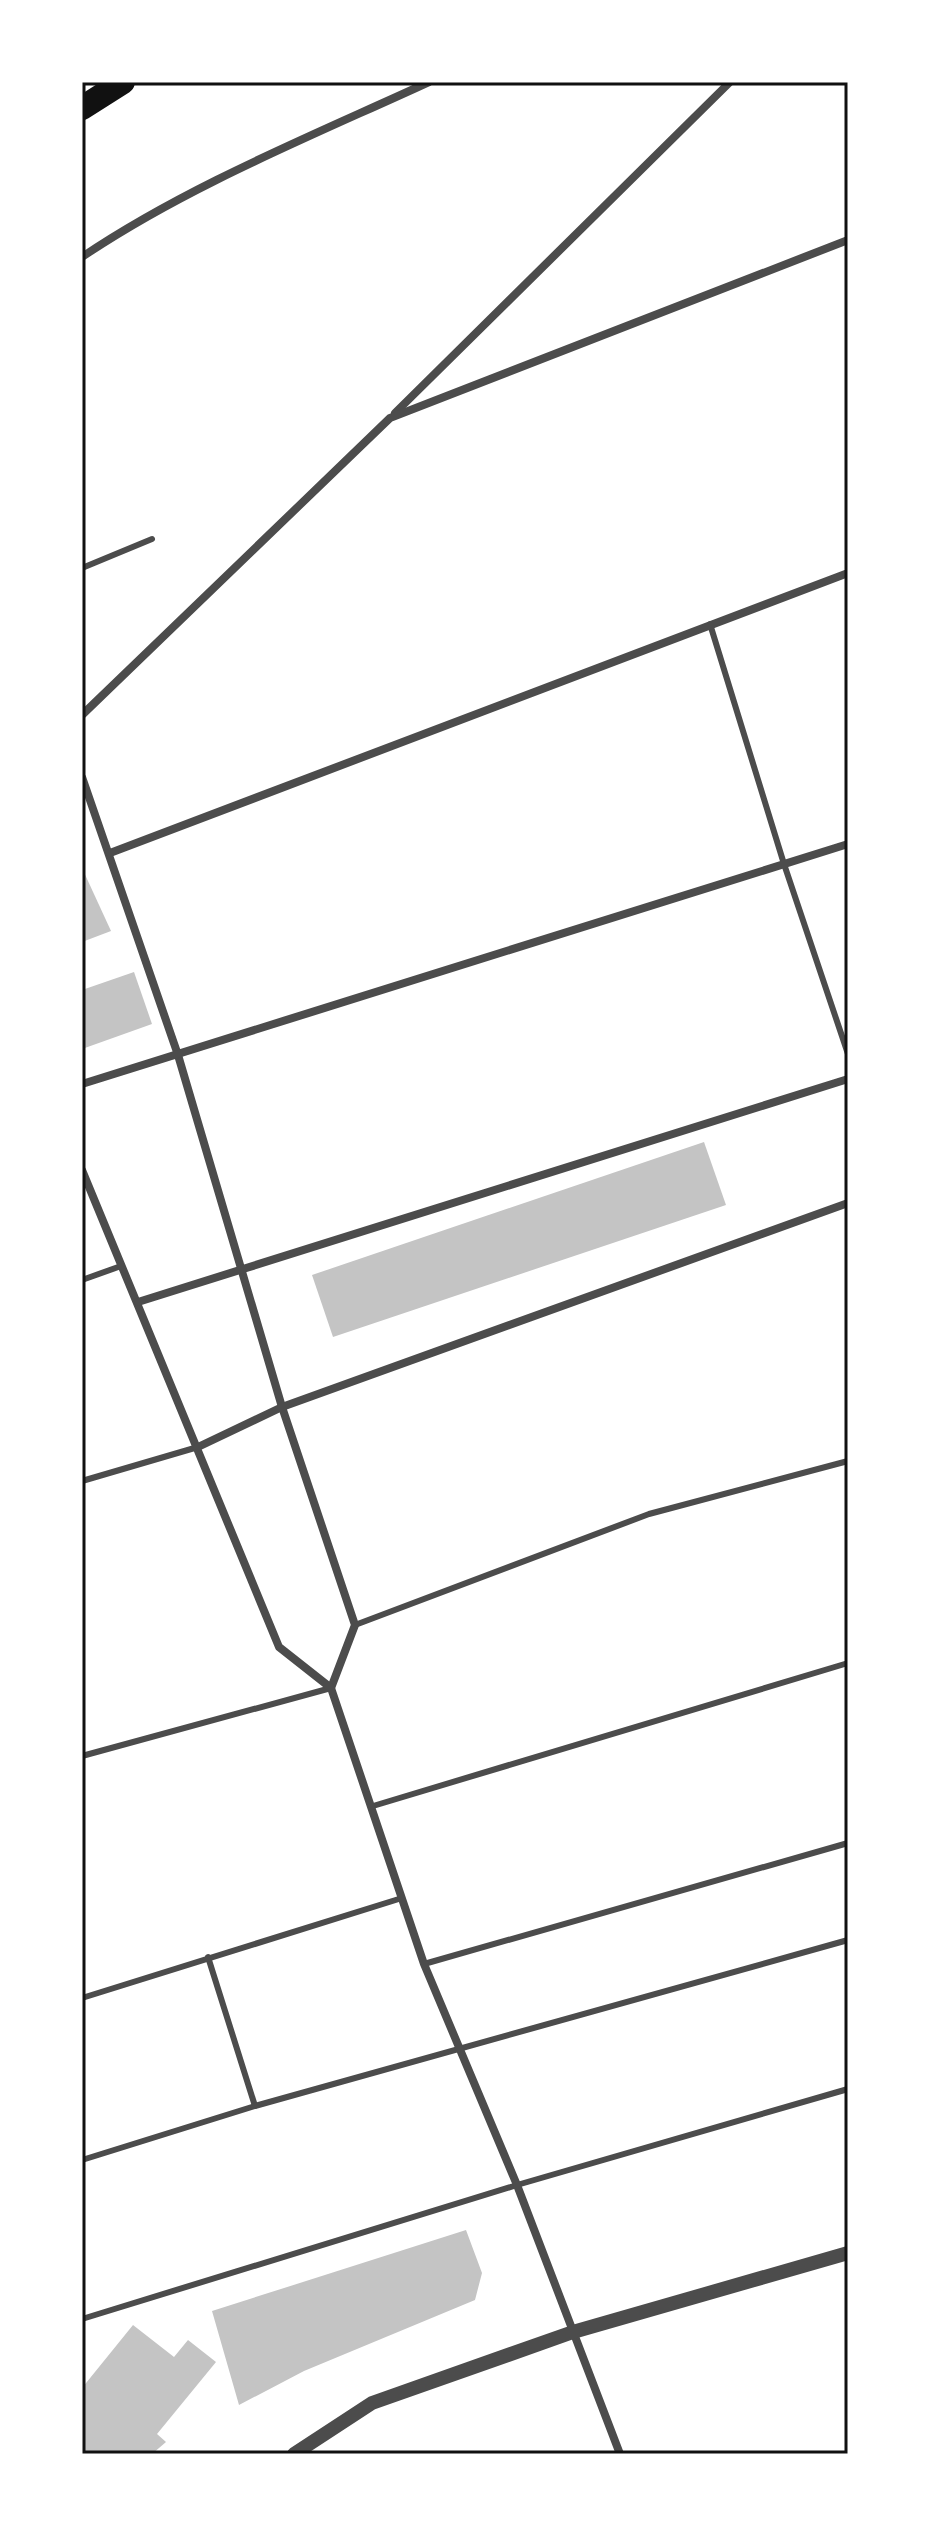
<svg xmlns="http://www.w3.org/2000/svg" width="930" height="2536" font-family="Signika,sans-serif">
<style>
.building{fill:#c4c4c4}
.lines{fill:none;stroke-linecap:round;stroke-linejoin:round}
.service{stroke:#4c4c4c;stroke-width:6}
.minor{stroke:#4c4c4c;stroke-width:8}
.tertiary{stroke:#4c4c4c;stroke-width:14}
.motorway{stroke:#111;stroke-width:24}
.neatline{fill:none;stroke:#111;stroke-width:3}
</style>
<rect width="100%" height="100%" fill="#fff"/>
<!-- building -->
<g class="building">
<path d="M82,868l29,63 -29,11z"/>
<path d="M134,972l18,52 -70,25v-59z"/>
<path d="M704,1142l22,63 -393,132 -21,-62z"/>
<path d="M466,2230l16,43 -7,27 -171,71 -65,34 -27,-94z"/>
<path d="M133,2325l41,32 14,-17 28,22 -59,72 9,8 -14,12h-70v-66z"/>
</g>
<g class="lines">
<!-- service -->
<g class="service">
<path d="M82,568l70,-29"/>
<path d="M710,624l74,240 64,190"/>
<path d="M82,1280l39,-14"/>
<path d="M82,1481l116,-34"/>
<path d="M355,1625l294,-111 199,-53"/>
<path d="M82,1756l249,-68"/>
<path d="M373,1806l475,-143"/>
<path d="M208,1957l47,149"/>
<path d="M424,1964l424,-121"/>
<path d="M82,1998l320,-100"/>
<path d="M82,2160l173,-54 593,-166"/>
<path d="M82,2319l435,-134 331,-96"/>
</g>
<!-- minor -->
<g class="minor">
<path d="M82,257c105,-71 232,-122 347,-175"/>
<path d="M395,413l335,-331"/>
<path d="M82,715l308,-297 458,-178"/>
<path d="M82,777l96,278 104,352 73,218 -24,63"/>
<path d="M110,853l738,-280"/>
<path d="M82,1084l766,-240"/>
<path d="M82,1170l197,477 52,41 93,276 93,221 103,269"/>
<path d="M138,1302l710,-223"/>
<path d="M198,1447l84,-40 566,-204"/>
</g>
<!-- tertiary -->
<path class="tertiary" d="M294,2454l78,-51 201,-71 275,-79"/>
<!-- motorway -->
<path class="motorway" d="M82,108l41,-26"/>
</g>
<!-- border -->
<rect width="930" height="2536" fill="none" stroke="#ffffff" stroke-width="168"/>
<rect x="84" y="84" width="762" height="2368" class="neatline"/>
</svg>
